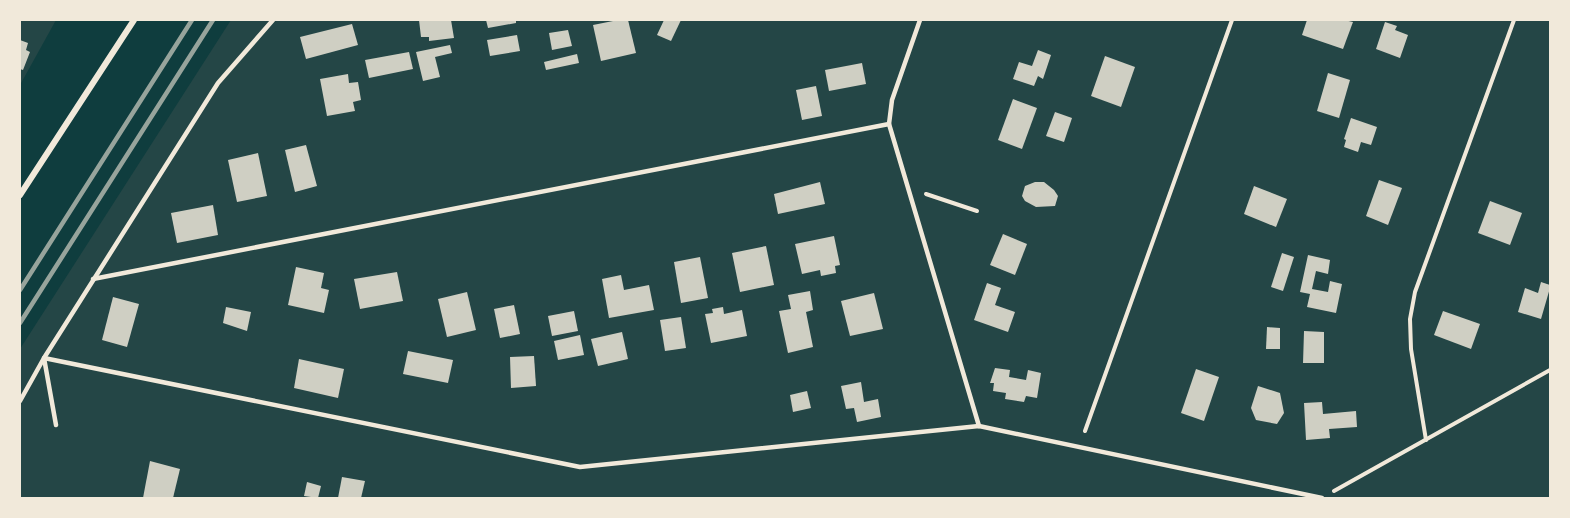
<svg xmlns="http://www.w3.org/2000/svg" width="1570" height="518" font-family="Jost,sans-serif">
<style>
.green{fill:#244646}
.building{fill:#cfcfc3}
.lines{fill:none;stroke-linecap:round;stroke-linejoin:round}
.path{stroke:#f1e9da;stroke-width:4}
.service{stroke:#f1e9da;stroke-width:4.5}
.minor{stroke:#f1e9da;stroke-width:6}
.rail{stroke:#97a49c;stroke-width:4.5}
</style>
<rect width="100%" height="100%" fill="#0f3d3e"/>
<!-- green -->
<g class="green">
<path d="M20,20h36l-36,65z"/>
<path d="M231,20h1319v478h-1530v-149z"/>
</g>
<!-- building -->
<g class="building">
<path d="M419,20h32l3,18 -25,3v-4h-8z"/>
<path d="M486,20h30v3l-28,5z"/>
<path d="M618,20h10l8,33 -35,8 -8,-36z"/>
<path d="M664,20h17l-10,21 -14,-6z"/>
<path d="M1307,20h37l9,2 -10,27 -41,-14z"/>
<path d="M1385,22l12,4 -2,4 13,5 -8,23 -24,-9z"/>
<path d="M352,24l6,21 -52,14 -6,-22z"/>
<path d="M568,30l4,16 -20,4 -3,-17z"/>
<path d="M517,35l3,16 -30,5 -3,-16z"/>
<path d="M20,40l8,3 -2,7 4,2 -7,18 -3,-1z"/>
<path d="M450,45l2,8 -17,4 5,20 -17,4 -7,-29z"/>
<path d="M1038,50l13,5 -8,24 -5,-3 -4,10 -21,-7 6,-17 13,4z"/>
<path d="M409,52l4,17 -44,9 -4,-18z"/>
<path d="M577,54l2,9 -33,7 -2,-8z"/>
<path d="M1105,56l30,11 -14,40 -30,-11z"/>
<path d="M862,63l4,21 -37,7 -4,-21z"/>
<path d="M1328,73l22,7 -11,38 -22,-7z"/>
<path d="M348,74l1,9 9,-1 3,18 -8,2 2,9 -28,5 -7,-37z"/>
<path d="M816,86l6,30 -20,4 -6,-30z"/>
<path d="M1013,99l24,9 -15,41 -24,-9z"/>
<path d="M1055,112l17,6 -8,24 -18,-6z"/>
<path d="M1351,118l26,9 -6,18 -10,-3 -3,10 -14,-5 2,-7 -2,-1z"/>
<path d="M306,145l11,41 -22,6 -10,-42z"/>
<path d="M258,153l9,43 -30,6 -9,-42z"/>
<path d="M1379,180l23,8 -14,37 -22,-9z"/>
<path d="M820,182l5,22 -47,10 -4,-20z"/>
<path d="M1035,182h9l10,8 4,6 -3,10 -19,1 -11,-6 -3,-5 3,-10z"/>
<path d="M1254,186l33,13 -11,28 -32,-13z"/>
<path d="M1490,201l32,12 -12,32 -32,-12z"/>
<path d="M213,205l5,30 -41,8 -6,-30z"/>
<path d="M1003,234l24,10 -12,31 -25,-10z"/>
<path d="M834,236l6,29 -5,1 1,7 -15,3 -1,-6 -18,4 -7,-30z"/>
<path d="M766,246l8,39 -34,7 -8,-39z"/>
<path d="M1282,253l12,4 -11,34 -12,-4z"/>
<path d="M1308,255l22,5 -2,14 -12,-3 -4,18 16,3 2,-11 12,3 -6,29 -29,-6 3,-13 -10,-2z"/>
<path d="M700,257l8,41 -27,5 -7,-41z"/>
<path d="M296,267l28,6 -3,15 8,2 -5,23 -36,-8z"/>
<path d="M397,272l6,29 -43,8 -6,-30z"/>
<path d="M621,275l3,15 25,-5 5,25 -45,8 -7,-39z"/>
<path d="M1541,282l9,3v3l-9,31 -23,-7 7,-24 13,5z"/>
<path d="M987,283l14,5 -6,17 20,7 -7,20 -34,-12z"/>
<path d="M810,291l3,19 -7,2 7,35 -25,6 -9,-42 12,-2 -3,-14z"/>
<path d="M467,292l9,38 -29,7 -9,-38z"/>
<path d="M874,293l9,36 -33,7 -9,-35z"/>
<path d="M113,297l26,7 -12,43 -25,-7z"/>
<path d="M514,305l6,29 -20,4 -6,-29z"/>
<path d="M226,307l25,5 -4,19 -24,-8z"/>
<path d="M723,307l1,7 18,-4 5,26 -36,7 -6,-29 8,-1 -1,-4z"/>
<path d="M574,311l4,20 -26,5 -4,-20z"/>
<path d="M1443,311l37,13 -9,25 -37,-14z"/>
<path d="M681,317l5,31 -21,3 -5,-31z"/>
<path d="M1267,327l13,1v21h-14z"/>
<path d="M1304,331l20,1v31h-21z"/>
<path d="M622,332l6,27 -30,7 -7,-27z"/>
<path d="M580,335l4,20 -26,5 -4,-19z"/>
<path d="M408,351l45,9 -5,23 -45,-9z"/>
<path d="M534,356l2,30 -25,2 -1,-31z"/>
<path d="M299,359l45,10 -6,29 -44,-10z"/>
<path d="M995,368l15,2 -1,7 17,3 2,-10 13,3 -4,25 -11,-2 -2,6 -19,-3 1,-6 -13,-2 1,-8h-4z"/>
<path d="M1196,369l23,8 -15,44 -23,-8z"/>
<path d="M861,382l3,20 14,-3 3,18 -24,5 -3,-14 -8,1 -5,-23z"/>
<path d="M1258,386l22,7 4,20 -7,11 -21,-4 -5,-12z"/>
<path d="M807,391l4,17 -18,4 -3,-17z"/>
<path d="M1322,402l1,12 33,-3 1,16 -28,2 1,9 -24,2 -2,-37z"/>
<path d="M150,461l30,8 -7,29h-30z"/>
<path d="M342,477l23,4 -4,17h-23z"/>
<path d="M307,482l14,4 -3,12 -14,-2z"/>
</g>
<g class="lines">
<!-- path -->
<g class="path">
<path d="M926,194l51,17"/>
<path d="M1085,431l147,-411"/>
<path d="M1426,440l-15,-91 -1,-30 5,-27 99,-272"/>
<path d="M1334,491l216,-121"/>
</g>
<!-- service -->
<g class="service">
<path d="M920,20l-28,80 -3,24 90,302"/>
<path d="M93,279l796,-155"/>
<path d="M20,401l24,-43 174,-275 55,-63"/>
<path d="M56,425l-12,-67 536,109 399,-41 343,72"/>
</g>
<!-- minor -->
<path class="minor" d="M20,195l114,-175"/>
<!-- rail -->
<g class="rail">
<path d="M20,290l172,-270"/>
<path d="M20,323l193,-303"/>
</g>
</g>
<!-- border -->
<rect width="1570" height="518" fill="none" stroke="#f1e9da" stroke-width="42"/>
</svg>
